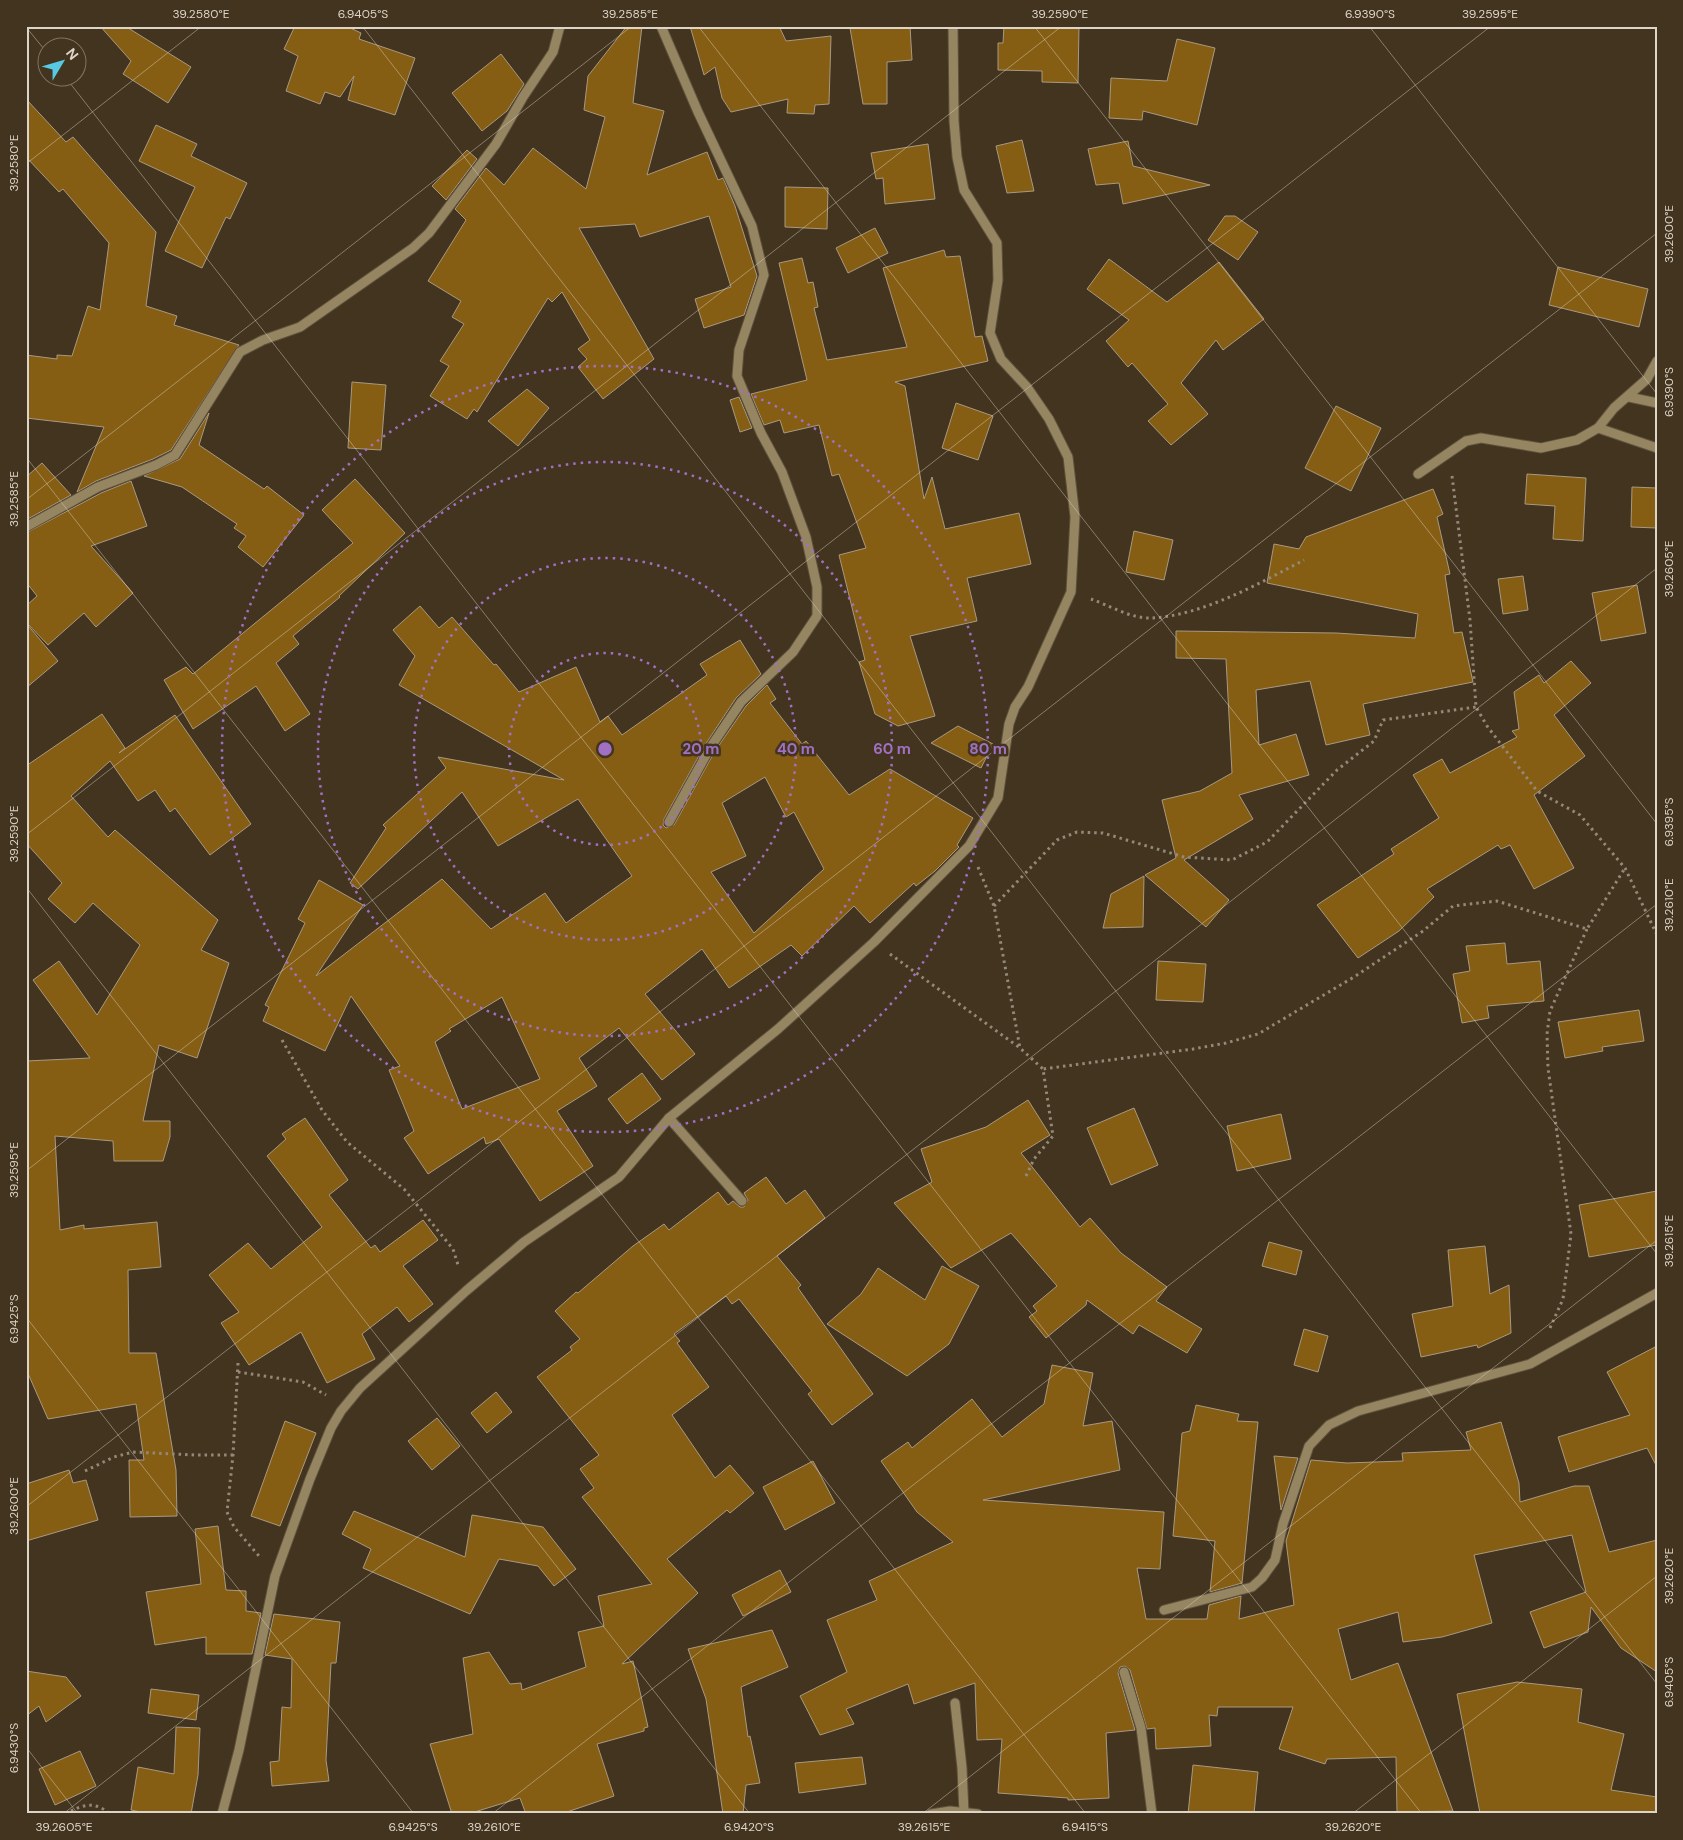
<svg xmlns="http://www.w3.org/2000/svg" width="1683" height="1840" font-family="'DM Sans',sans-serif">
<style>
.building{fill:#865e13;stroke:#a99980;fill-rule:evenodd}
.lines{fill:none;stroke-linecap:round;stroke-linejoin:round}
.minor-casing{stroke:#5e513d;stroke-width:11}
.path{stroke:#948979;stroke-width:3;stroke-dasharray:2.5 4;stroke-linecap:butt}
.minor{stroke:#958560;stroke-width:9}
.ticks{fill:none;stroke:#ddd5c8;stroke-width:1;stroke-opacity:0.45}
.ring{fill:none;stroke:#a270c3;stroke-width:2.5;stroke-dasharray:2.5 5}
.centre{fill:#a270c3;stroke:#42341f;stroke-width:2.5}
.ring-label{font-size:15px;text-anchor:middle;font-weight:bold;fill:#a270c3;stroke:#42341f;stroke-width:5;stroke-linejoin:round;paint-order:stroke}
.neatline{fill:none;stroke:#ddd5c8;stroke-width:2}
.ticks-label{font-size:12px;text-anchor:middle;fill:#ddd5c8}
</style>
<rect width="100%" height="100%" fill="#42341f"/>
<!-- building -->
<g class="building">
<path d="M100,26h25l66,41 -23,36 -45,-29 8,-13z"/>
<path d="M295,26h51l15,7 -2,6 56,19 -20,57 -47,-15 6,-24 -14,21 -15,-5 -5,12 -34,-13 12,-35 -14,-7z"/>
<path d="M627,26h15l-9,77 31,8 -17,64 60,-23 11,28 5,-2 12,28 22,70 -13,39 -40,13 -9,-29 36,-12 -22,-71 -69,21 -5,-13 -56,4 75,131 -51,40 -25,-32 9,-8 -9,-10 12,-9 -28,-48 -10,10 -4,-4 -71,114 -3,-3 -7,10 -37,-23 19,-30 -9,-5 24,-37 -12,-7 9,-16 -33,-20 38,-61 -11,-11 31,-41 18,17 29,-37 53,41 19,-72 -21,-7 4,-34z"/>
<path d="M690,26h89l7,15 45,-5 -2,68 -14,1 -1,9 -27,-1 1,-14 -57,13 -9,-14 -7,-31 -11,8z"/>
<path d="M881,26h29l2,34 -25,2v42h-24l-13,-76z"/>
<path d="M1004,26h75l-1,57 -36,-1v-11l-44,-1v-27h5z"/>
<path d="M1177,39l38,9 -18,77 -54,-14 -1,9 -33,-2 2,-40 56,3z"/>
<path d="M501,54l23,30 -17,27 -25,20 -30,-38z"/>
<path d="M26,99l40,43 7,-5 83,95 -10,74 31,10 -3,9 65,20 -68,105 -18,9 -57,22 -19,11 27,-65 -78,-9v-63l31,4v-4l15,1 16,-50 12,4 9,-67 -46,-54 -4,3 -33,-35z"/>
<path d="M156,125l41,19 -6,12 56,27 -17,36 -4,-2 -24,51 -37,-17 30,-64 -56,-26z"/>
<path d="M1022,140l12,51 -27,2 -11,-47z"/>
<path d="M1128,141l5,25 77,19 -87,19 -4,-21 -23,2 -8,-36z"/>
<path d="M928,144l7,55 -50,5 -2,-26 -7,1 -5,-26z"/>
<path d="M467,150l10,9 -31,41 -14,-14z"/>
<path d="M785,187l43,1 -1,41 -42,-2z"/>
<path d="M1225,216h10l23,16 -20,28 -30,-20z"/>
<path d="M875,228l13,25 -40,20 -12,-25z"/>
<path d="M944,250l2,7 14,-1 15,81 7,-1 6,25 -93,21 10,4 19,113 8,-22 13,52 74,-16 12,51 -64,14 10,43 -67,15 25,80 -37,10 -23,-12 -16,-52 6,-2 -26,-105 27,-7 -27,-74 -7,2 -13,-51 -35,8 -4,-13 -16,5 -13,-31 56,-14 -28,-117 23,-5 6,25 5,-1 5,25 -4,1 13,52 80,-13 -24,-79z"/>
<path d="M1109,259l58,43 52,-40 45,57 -41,31 -7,-10 -35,43 27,31 -37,31 -23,-24 20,-17 -36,-41 -4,4 -22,-26 23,-21 -42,-31z"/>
<path d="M1558,267l90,22 -9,38 -90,-22z"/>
<path d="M352,382l34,3 -5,65 -33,-2z"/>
<path d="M527,389l22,19 -31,38 -30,-25z"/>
<path d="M739,397l13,31 -12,4 -10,-32z"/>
<path d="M956,403l37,13 -15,44 -36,-12z"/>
<path d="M1336,406l45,22 -30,63 -46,-23z"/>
<path d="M209,413l-10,32 65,44 3,-3 37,29 -41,52 -25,-20 8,-11 -12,-8 3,-4 -55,-37 -38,-11 36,-17z"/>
<path d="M42,463l29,32 -45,25v-43z"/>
<path d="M1527,474l59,4 -3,63 -30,-2 2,-33 -30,-2z"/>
<path d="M355,479l50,54 -66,63 1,1 -47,39 6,8 -23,19 34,51 -25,17 -29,-45 -63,43 -29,-49 22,-13 7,7 160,-131 -31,-33z"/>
<path d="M131,481l16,45 -56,20 42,47 -37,34 -12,-14 -36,32 -22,-23v-16l11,-10 -11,-14v-49l75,-40z"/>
<path d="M1632,487l25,1v40l-26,-1z"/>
<path d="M1433,489l10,25 -6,3 13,57 -5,1 9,58 8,-1 11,50 -110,22 7,31 -44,10 -16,-64 -54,9 3,55 37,-11 13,41 -70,20 14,24 -69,41 45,40 -23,27 -61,-52 31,-17 -14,-58 38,-9 32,-18 -6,-114 -50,-1v-27l160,2 79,5 3,-24 -151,-31 7,-39 25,5 7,-12z"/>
<path d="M1134,531l39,9 -9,40 -38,-8z"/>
<path d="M1523,576l5,34 -25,4 -5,-35z"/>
<path d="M1637,585l9,48 -45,8 -9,-48z"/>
<path d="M420,606l19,22 13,-11 42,48 2,-1 23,28 57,-25 24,55 8,-6 14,19 85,-60 -7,-11 40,-24 21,34 -25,24 -31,47 -41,74 -1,6 3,3 8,-3 41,-74 31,-45 21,-21 9,14 -6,4 32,41 4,-3 43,54 41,-26 83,49 -16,27 2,2 -24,24 -19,15 -2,-3 -44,40 -16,-17 -52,50 -11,-11 -62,43 -27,-39 -57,45 50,60 -33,26 -43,-52 -40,30 18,28 -40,25 36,55 -53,35 -41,-62 -13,5 -2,-7 -56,37 -24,-36 10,-7 -25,-61 11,-4 -49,-70 -26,55 -62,-30 6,-14 -4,-2 40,-82 -7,-4 21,-39 44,25 -47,71 126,-97 49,50 54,-36 21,30 66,-47 -54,-77 -80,47 -36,-54 -104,97 -8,-6 36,-55 -3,-3 63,-57 -8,-11 126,23 -165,-95 16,-29 -22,-26zM765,777l21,40 8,-5 30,57 -70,64 -43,-61 35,-16 -24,-53zM502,997l38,82 -78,30 -27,-67 16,-11 -2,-2z"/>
<path d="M26,623l32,38 -32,27z"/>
<path d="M1571,661l20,22 -37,32 31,41 -51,39 40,73 -40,21 -24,-44 -9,4 -3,-4 -71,44 7,8 -35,34 -41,27 -41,-53 77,-51 -3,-5 48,-31 -26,-43 29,-16 8,14 67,-36 -5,-6 7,-2 -5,-37 25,-17 5,8z"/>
<path d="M102,714l23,34 -6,5 56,-38 76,109 -41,31 -35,-47 -5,4 -15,-22 -17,11 -28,-40 -39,35 37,41 7,-7 103,90 -17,30 28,13 -32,95 -38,-13 -16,76h27v16l-7,24h-49l-1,-20 -58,-5 5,94 24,-5v4l73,-7 4,45 -33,3 1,83h27l20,117 1,46 -47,1 -1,-57h15l-8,-56 -88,15 -22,-50v-308l64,-3 -57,-78 26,-19 38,54 43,-70 -47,-42 -18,20 -27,-24 14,-16 -36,-40v-77z"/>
<path d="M958,726l35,18 -12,24 -50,-25z"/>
<path d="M1144,876l-1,51 -40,1 8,-34z"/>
<path d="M1505,943l2,21 33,-3 4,40 -57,5 2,12 -27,5 -9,-49 17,-3 -4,-25z"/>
<path d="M1158,961l48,3 -3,38 -47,-2z"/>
<path d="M1639,1010l5,31 -42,6 1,4 -38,7 -7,-36z"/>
<path d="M642,1073l19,26 -34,25 -19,-25z"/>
<path d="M1028,1100l22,35 -29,18 59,74 10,-9 31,35 46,34 -11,14 46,28 -15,24 -48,-28 -6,9 -46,-34 -1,5 -40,33 -17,-21 8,-6 -4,-5 24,-20 -46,-53 -60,35 -57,-65 38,-21 -11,-33 65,-22z"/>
<path d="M1134,1108l24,57 -47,20 -24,-57z"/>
<path d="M1281,1114l10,45 -54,12 -10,-45z"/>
<path d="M305,1118l43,62 -19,15 42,53 4,-3 5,7 43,-32 15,20 -35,26 30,38 -24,18 -12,-15 -35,27 13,25 -48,24 -26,-51 -52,33 -28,-42 18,-11 -30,-37 39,-32 23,26 51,-42 -55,-71 19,-17 -4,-5z"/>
<path d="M766,1177l20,27 19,-14 20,28 -48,38 24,29 -3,3 75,106 -41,31 -24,-31 4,-3 -73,-92 -7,5 -6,-8 -52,38 6,7 -3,2 32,44 -37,28 43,63 15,-13 24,28 -24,20 -3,-3 -60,49 31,34 -76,71 11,-3 15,66 -4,1v3l-47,13 17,52 -53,18h-35l-6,-16 -52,16h-16l-22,-70 43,-10 -10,-76 26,-6 21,32 11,-1 1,7 64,-23 -8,-35 26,-6 -6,-30 54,-12 -70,-87 12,-9 -14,-19 19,-14 -62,-78 35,-27 -2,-3 10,-8 -25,-28 21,-19 2,1 55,-47 31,-22 5,6 49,-38 10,13 5,-4 7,6h4l4,-7 -4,-7z"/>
<path d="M1657,1191v54l-68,12 -10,-52z"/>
<path d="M1269,1242l33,9 -6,24 -34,-9z"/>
<path d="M1485,1246l5,48 19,-9 2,48 -33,15 -1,-3 -56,12 -9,-43 41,-8 -5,-56z"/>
<path d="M942,1266l37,20 -30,58 -42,32 -80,-52 34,-30 17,-26 47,32z"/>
<path d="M1304,1329l24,7 -10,36 -24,-7z"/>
<path d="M1657,1346v121l-10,-19 -78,24 -11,-35 72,-22 -23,-43z"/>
<path d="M1052,1365l41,8 -10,53 29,-5 8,49 -137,30 181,12 -4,57 -23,-1 9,51h61l2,-14 32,-9 -2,23 55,-14 -8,-64 25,-81 36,3 56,-2 -1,-8 69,-3 -5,-18 35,-10 18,61 1,19 54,-16h15l20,66 48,-12v132l-36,-24 -30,-41 -3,25 -44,16 -14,-36 56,-20 -14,-57 -98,20 18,68 -50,14 -39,5 -5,-30 -60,17 13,51 47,-17 55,148 -56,1 -1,-55 -69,2 -2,5 -46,-15 14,-42h-75l-1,9 -8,-1 2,31 -55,3 -1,-21 -8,1 -17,-59 -5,-4 -5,1 -2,6 17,57 -29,3 3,65 -41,2v-2l-70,-5 4,-54 -25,1 -2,-57 -61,21 -6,-20 -62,25 8,15 -34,11 -20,-39 47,-24 -20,-52 50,-20 -8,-19 84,-39 -36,-30 -36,-51 27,-19 4,6 60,-49 30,38 42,-33z"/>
<path d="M496,1392l16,20 -25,21 -16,-20z"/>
<path d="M1196,1405l43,9 -2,7 21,1 -16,161 -32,9 5,-51 -42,-5 9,-103 8,-2z"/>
<path d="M437,1418l23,28 -28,24 -24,-29z"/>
<path d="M285,1421l31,12 -36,93 -29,-10z"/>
<path d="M1274,1456l24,2 -17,52z"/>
<path d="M813,1461l22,42 -50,27 -22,-43z"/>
<path d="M69,1470l4,13 13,-3 12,40 -72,21v-57z"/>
<path d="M354,1511l111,46 7,-42 71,12 33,42 -22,17 -16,-20 -39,-7 -29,55 -107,-46 8,-19 -29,-15z"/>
<path d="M218,1526l8,64 20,1v20l15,2 -9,41h-46v-17l-51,8 -9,-53 55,-8 -6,-55z"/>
<path d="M780,1570l11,22 -48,24 -11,-21z"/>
<path d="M274,1614l66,8 -4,41h-5l-5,97 3,21 -57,5 -2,-24 9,-1 3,-54 9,1 1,-49 -27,-4z"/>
<path d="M772,1630l16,37 -47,20 7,50 2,-1 10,47 -14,2 -3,29h-20l-17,-115 -18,-50z"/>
<path d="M26,1671l40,6 15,19 -35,26 -7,-16 -13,10z"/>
<path d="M1517,1682l65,7 -4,33 46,12 -13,56 46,7v17l-177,-1 -23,-119z"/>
<path d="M151,1689l48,6 -3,25 -48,-7z"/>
<path d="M176,1727l24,1 -2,47 -7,39h-41l-19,-4 7,-43 36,7z"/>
<path d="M80,1751l16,35 -41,19 -16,-36z"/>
<path d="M862,1757l4,27 -67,9 -4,-30z"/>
<path d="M1193,1765l65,7 -4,42h-66z"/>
</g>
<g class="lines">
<defs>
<g id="minor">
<path d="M661,26l37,86 54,114 12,49 -25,75 -2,26 24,57 21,39 24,65 11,50v29l-24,36 -52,50 -31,46 -41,74"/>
<path d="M1629,397l28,6"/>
<path d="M1598,428l59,20"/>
<path d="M1418,474l48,-33 15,-3 60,10 36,-8 21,-12 16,-20 33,-29 10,-18"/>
<path d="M26,527l72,-40 58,-22 19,-10 65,-103 23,-12 37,-13 113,-79 16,-15 67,-89 27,-47 30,-45 7,-26"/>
<path d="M669,1118l73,83"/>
<path d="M1164,1610l88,-23 10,-9 13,-18 8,-36 26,-78 20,-21 29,-14 172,-47 127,-71"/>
<path d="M1124,1672l17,56 11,86"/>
<path d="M955,1703l7,65 2,45"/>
<path d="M222,1814l17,-64 36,-174 35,-97 21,-51 10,-17 19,-23 106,-97 58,-49 95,-65 50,-59 109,-89 96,-87 95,-96 29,-48 11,-74 6,-17 13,-20 43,-95 4,-75 -7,-60 -19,-38 -22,-32 -26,-28 -11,-26 8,-53 -1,-37 -33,-53 -7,-33 -3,-36 -1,-95"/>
<path d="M931,1814l19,-3 28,3"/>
</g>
</defs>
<!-- minor casing -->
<use href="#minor" class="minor-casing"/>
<!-- path -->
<g class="path">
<path d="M1452,476l18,144 6,87 11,19 50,65 43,24 45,53 32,67"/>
<path d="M1091,599c17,6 39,19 58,19 51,-1 111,-35 155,-58"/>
<path d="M978,867l16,39 26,142"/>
<path d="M994,906l63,-66 20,-8 26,1 81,24 48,3 35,-18 70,-72 37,-29 9,-21 93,-13"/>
<path d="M890,954l130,94 23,21"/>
<path d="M282,1040l40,70 25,32 57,47 49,60 6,19"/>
<path d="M1026,1176l8,-17 19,-23 -10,-67 150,-20 33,-6 32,-9 96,-57 69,-46 30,-25 44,-5 90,28 38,-61"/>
<path d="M1550,1328l13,-29 8,-65 -23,-166 -1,-34 3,-23 37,-82"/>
<path d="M238,1363l-5,92 -6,57 7,15 25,29"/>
<path d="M238,1372l65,10 23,13"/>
<path d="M85,1471l29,-14 19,-5 62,3h38"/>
<path d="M65,1814c17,-9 29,-14 45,0"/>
</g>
<!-- minor -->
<use href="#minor" class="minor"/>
</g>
<!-- ticks -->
<path class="ticks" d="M362,26l1295,1658M698,26l959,1228M1034,26l623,798M1369,26l288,368M26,27l22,27M66,78l1356,1736M26,164l176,-138M26,457l1060,1357M26,500l606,-474M26,835l1036,-809M26,887l724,927M26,1171l1465,-1145M26,1317l388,497M26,1507l1631,-1274M26,1747l52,67M63,1814l1594,-1246M492,1814l1165,-910M922,1814l735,-574M1352,1814l305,-238"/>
<!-- distance rings -->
<g class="ring">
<circle cx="605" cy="749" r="96"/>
<circle cx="605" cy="749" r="191"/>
<circle cx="605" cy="749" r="287"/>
<circle cx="605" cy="749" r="383"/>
</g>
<circle cx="605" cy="749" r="8" class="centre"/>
<g class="ring-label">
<text x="701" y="754">20 m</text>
<text x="796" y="754">40 m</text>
<text x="892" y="754">60 m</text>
<text x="988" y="754">80 m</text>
</g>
<!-- border -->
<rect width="1683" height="1840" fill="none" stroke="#42341f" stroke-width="55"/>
<!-- north arrow -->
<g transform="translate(62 62) rotate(52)"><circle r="24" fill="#42341f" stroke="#807463"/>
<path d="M0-4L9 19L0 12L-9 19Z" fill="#57c9e2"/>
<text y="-8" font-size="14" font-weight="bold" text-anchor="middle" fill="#ddd5c8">N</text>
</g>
<rect x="28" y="28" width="1628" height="1784" class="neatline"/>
<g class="ticks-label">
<text x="201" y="18">39.2580°E</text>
<text x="363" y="18">6.9405°S</text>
<text x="630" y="18">39.2585°E</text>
<text x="1060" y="18">39.2590°E</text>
<text x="1370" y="18">6.9390°S</text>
<text x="1490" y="18">39.2595°E</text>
<text transform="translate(14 163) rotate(-90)" y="4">39.2580°E</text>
<text transform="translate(1669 234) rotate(-90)" y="4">39.2600°E</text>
<text transform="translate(1669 392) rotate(-90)" y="4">6.9390°S</text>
<text transform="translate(14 499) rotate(-90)" y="4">39.2585°E</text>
<text transform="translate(1669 569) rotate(-90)" y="4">39.2605°E</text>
<text transform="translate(1669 822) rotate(-90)" y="4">6.9395°S</text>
<text transform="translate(14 834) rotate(-90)" y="4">39.2590°E</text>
<text transform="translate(1669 905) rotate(-90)" y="4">39.2610°E</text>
<text transform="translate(14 1170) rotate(-90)" y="4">39.2595°E</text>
<text transform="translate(1669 1241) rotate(-90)" y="4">39.2615°E</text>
<text transform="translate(14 1319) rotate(-90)" y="4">6.9425°S</text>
<text transform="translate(14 1506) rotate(-90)" y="4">39.2600°E</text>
<text transform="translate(1669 1576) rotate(-90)" y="4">39.2620°E</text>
<text transform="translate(1669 1682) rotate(-90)" y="4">6.9405°S</text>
<text transform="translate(14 1748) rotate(-90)" y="4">6.9430°S</text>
<text x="64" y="1831">39.2605°E</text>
<text x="413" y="1831">6.9425°S</text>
<text x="494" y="1831">39.2610°E</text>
<text x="749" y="1831">6.9420°S</text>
<text x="924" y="1831">39.2615°E</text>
<text x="1085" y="1831">6.9415°S</text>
<text x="1353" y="1831">39.2620°E</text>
</g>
</svg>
